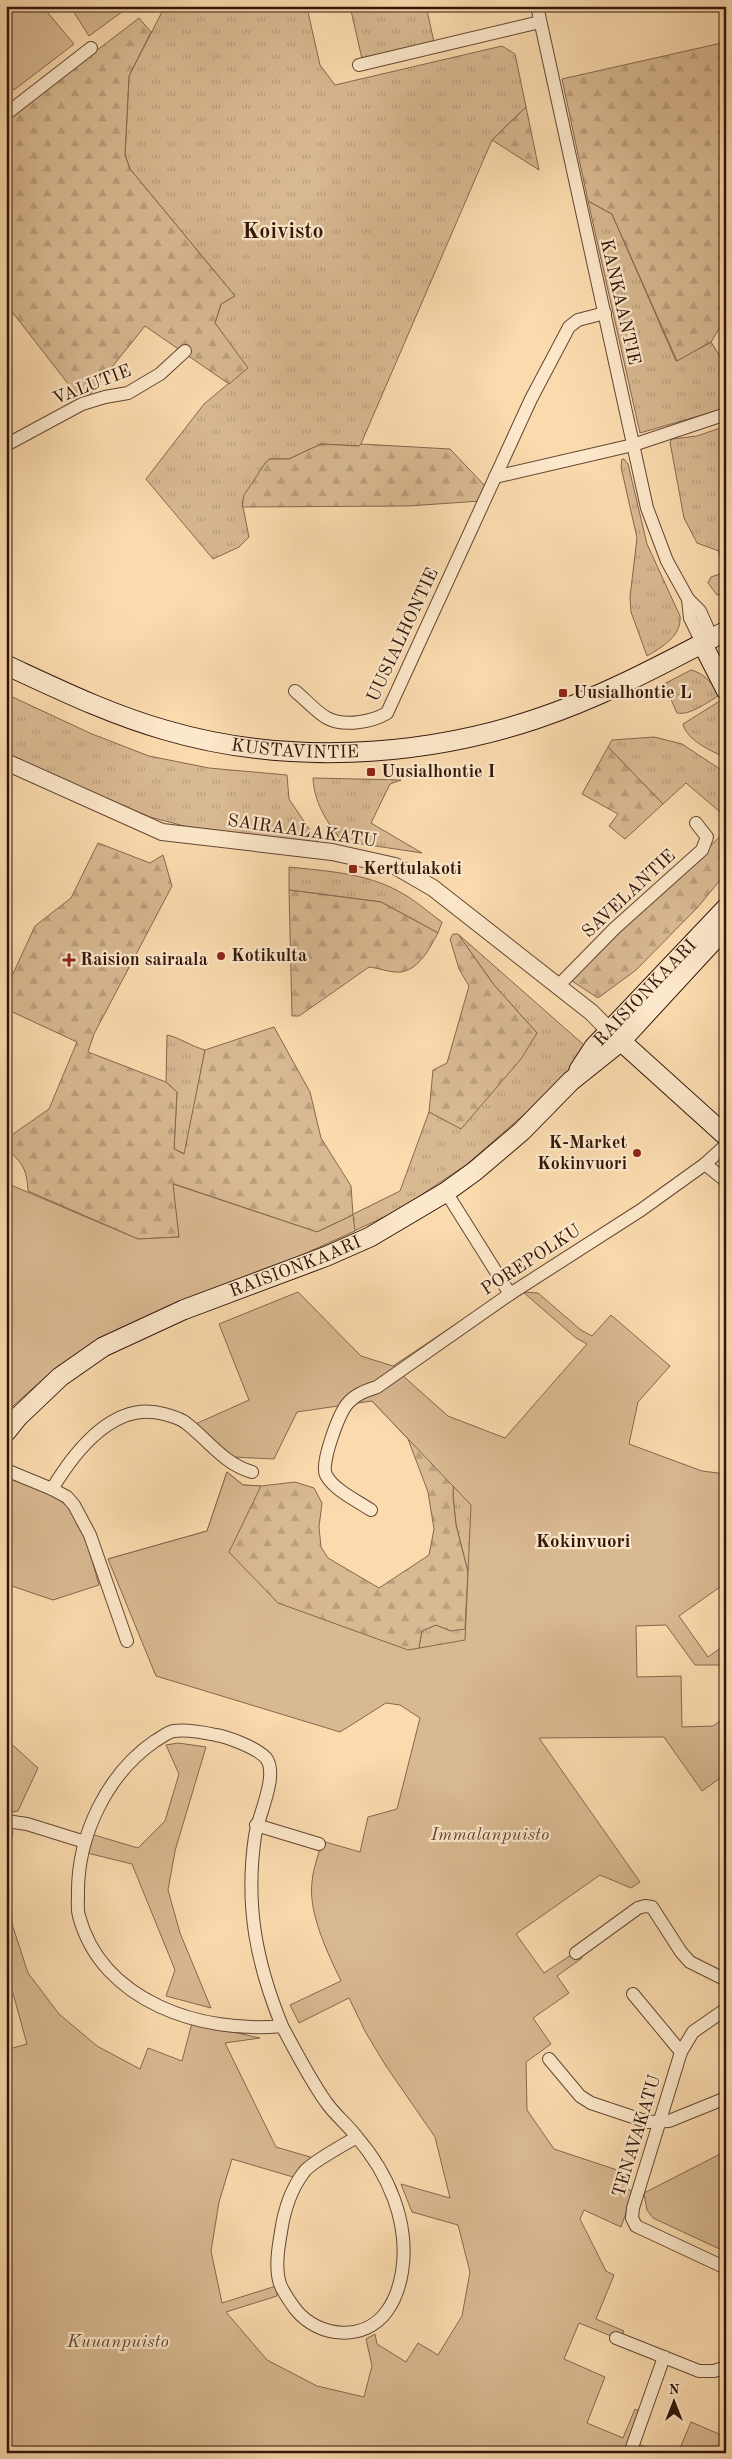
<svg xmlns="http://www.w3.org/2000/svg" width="732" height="2459" font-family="'Old Standard TT',serif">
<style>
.grass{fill:url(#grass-tufts);stroke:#86674e}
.forest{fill:url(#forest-firs);stroke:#86674e}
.park{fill:#d9b992;stroke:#86674e}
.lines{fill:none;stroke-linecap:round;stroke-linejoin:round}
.minor-casing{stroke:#644633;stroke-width:14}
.tertiary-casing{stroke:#644633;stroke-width:18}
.secondary-casing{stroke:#32150a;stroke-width:21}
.minor{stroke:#fce8ca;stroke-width:12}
.tertiary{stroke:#fce8ca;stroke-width:16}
.secondary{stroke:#fce8ca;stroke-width:19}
.poi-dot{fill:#8f2418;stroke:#fce8ca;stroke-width:2}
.labels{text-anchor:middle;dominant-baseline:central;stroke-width:4.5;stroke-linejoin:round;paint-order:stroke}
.street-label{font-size:18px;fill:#32150a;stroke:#fce8ca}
.poi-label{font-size:18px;font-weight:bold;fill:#32150a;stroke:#fce8ca;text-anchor:start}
.park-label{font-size:18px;font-style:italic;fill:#644633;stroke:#fce8ca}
.neighbourhood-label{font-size:19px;font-weight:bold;fill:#32150a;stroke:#fce8ca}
.district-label{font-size:22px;font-weight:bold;fill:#32150a;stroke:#fce8ca}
</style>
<defs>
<pattern id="grass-tufts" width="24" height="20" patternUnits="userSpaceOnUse" patternTransform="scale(1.25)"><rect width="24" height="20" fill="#d9b992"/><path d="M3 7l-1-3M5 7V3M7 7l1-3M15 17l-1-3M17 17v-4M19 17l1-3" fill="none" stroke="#bb9e7d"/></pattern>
<pattern id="forest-firs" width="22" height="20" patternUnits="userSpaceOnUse" patternTransform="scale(1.25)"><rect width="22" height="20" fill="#d9b992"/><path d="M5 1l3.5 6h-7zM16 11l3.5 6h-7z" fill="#bb9e7d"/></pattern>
</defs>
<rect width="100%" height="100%" fill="#fbdbae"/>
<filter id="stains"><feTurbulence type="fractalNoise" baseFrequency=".004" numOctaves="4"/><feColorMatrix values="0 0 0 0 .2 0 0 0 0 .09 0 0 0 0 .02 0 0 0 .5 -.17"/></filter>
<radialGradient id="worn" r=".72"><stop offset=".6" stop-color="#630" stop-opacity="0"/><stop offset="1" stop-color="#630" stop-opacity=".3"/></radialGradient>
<!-- grass -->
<g class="grass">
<path d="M165,6h164l-21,6 12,53 15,20 167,-39 13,8 11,53 -34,33 -132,306 -39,-2 -32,15h-19l-4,3 -24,40 7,35 -10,10 -26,12 -67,-80 58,-75 43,-36 -32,-45 6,-19 14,-8 -105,-127 -5,-14 4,-79z"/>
<path d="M350,6h76l8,36 -72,17z"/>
<path d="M588,201l24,13 64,147 35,-19 15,24v42l-86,25z"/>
<path d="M726,426v167l-9,2 -9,-12 3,-6 12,-4 -4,-22 -22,-8 -13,-25 -14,-76 2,-3 25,-3z"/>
<path d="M622,459h2l4,5 19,80 33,72c2,20 -18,31 -33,40l-16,-44 -1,-15 7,-59 -16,-71z"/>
<path d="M691,670c13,3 23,15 29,25 -11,6 -30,21 -43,18l-13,-29z"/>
<path d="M6,694l86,40 57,22 60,12 78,7 2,24 29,43 -42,-3 -92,-13 -34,-9 -144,-62z"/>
<path d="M723,699l3,5v54c-14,-7 -39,-17 -43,-34z"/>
<path d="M654,737l28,7 44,29v44l-40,-34 -23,21 -55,-57 4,-7z"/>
<path d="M313,778l88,2 -11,4 -19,39 51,30 -80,-12c-15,-18 -28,-39 -29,-63z"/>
<path d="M289,867c37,4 76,6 109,24 16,8 30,21 44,31l-4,11 -57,-31 -92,-12z"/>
<path d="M458,934l126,111 -4,10 -21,29 -93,81 -69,46 -114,53 34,-32 83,-41 29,-79 32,16 76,-95 -43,-48z"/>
<path d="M167,1035c9,1 26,12 38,15l-20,104 -11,-5 3,-57 -11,-10z"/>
<path d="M454,1464l20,14 -7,172 -50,8 5,-27 14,-6 15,6 17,-59 -12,-47 -3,-29z"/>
</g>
<!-- forest -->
<g class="forest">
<path d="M139,18l12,14 -22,44 -4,79 5,14 105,127 -14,8 -6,19 33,45 -19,16 -84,-58 -62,77 -77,-99v-184z"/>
<path d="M726,42v275l-15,25 -34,19 -65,-147 -24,-13 -26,-122z"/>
<path d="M526,107l13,63 -47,-30z"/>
<path d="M321,444l38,2 2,-2 89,5 37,39 -6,13 -73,5 -166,1 2,-12 22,-33 4,-3h19z"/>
<path d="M608,747l55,57 -38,35 -16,-13 9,-12 -36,-20z"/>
<path d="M726,831v42l-29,35 -61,62 -38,28 -26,-17 1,-7z"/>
<path d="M98,843l52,20 13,-8 9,31 -78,148 -6,18 78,30 11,10 -3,57 10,5 21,-104 69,-23 36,65 11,46 30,48 2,29 -36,17 -143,-48 5,53 -41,2 -110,-48c-1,-21 -5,-28 -22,-43v-9l43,-30 28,-67 -71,-33v-20l29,-63 36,-28z"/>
<path d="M289,890l92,12 57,31c-8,14 -18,36 -37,39 -10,1 -22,-4 -32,-5l-70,49h-7z"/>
<path d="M453,934h5l36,51 43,48 -16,26 -60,70 -32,-17 4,-42 14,-7 22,-77 -10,-17 -9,-30z"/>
<path d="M372,1401l82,63 -1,32 3,29 12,47 -3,57 -14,2 -15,-6 -14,6 -5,27 -309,-99 99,-28 20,-59 16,13 18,1 34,-4 19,6 8,15 -3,24 2,20 7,11 51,30 50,-33 5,-26 -6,-37 -20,-53z"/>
</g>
<!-- park -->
<g class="park">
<path d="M6,6h36l32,38 -60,46 -8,-10z"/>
<path d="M70,6h60l-41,30z"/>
<path d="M6,1183l132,56 41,-2 -6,-53 144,48 36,-17 2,16 -75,34 -162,64 -60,37 -52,46z"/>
<path d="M298,1292l63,64 32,10 96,-64 -88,72 47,42 57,22 82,-94 -11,-6 -53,-46 15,1 43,37 11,6 19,-21 59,51 -32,36 -9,42 73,27 24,3v121l-6,-8 -41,29 29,41 18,-13v21h-31l-29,-40 -30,1 1,51 44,-1 1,51 31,-1 13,-9v57l-24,17 -38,-54 -125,1 101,144 -9,6 -31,-13 -84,59 28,39 33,-22 5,7 -25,18 12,17 -36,25 18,26 -25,18 1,48 27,39 75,25 -4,12 8,7 -12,34 -37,-17 -4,9 26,52 8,4 -18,44 28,12 -3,9 -42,-17 -15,36 41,18 -18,46 36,15 12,-29 15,7 -12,28 22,9h-654v-403l21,-6 -21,-76v-135l7,-2 -7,49 7,47 15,46 31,41 38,32 43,23 8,-21 34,13 10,-38 68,15 -35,5 51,104 41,12 -24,18 -61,-18 -13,43 -8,49 11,52 54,-17 1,10 -51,16 41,48 50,26 47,11 8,-31 -6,-27 9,-5 2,10 29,18 12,-19 20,12 24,-39 8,-44 -12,-47 -46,-13 -11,-28 49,14 -15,-61 -49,-71 -20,-33 -17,-35 -50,25 -9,-18 51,-24c-13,-27 -33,-68 -29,-99 1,-14 7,-28 10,-41l38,11 8,-35 29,-8 23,-91 -20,-13 -14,-2 -46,29 -184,-56 -48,-117 99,-28 20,-59 16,13 18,1 -32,66 49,51 130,47 57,-10 6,-135 -99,-104 -75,11 -23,47 -43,-2 -40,-31 58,-26 -30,-76z"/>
<path d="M6,1478c16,5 34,9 48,18 29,17 36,59 45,89l-46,15 -47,-16z"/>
<path d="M6,1739l32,29 -20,43 -12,2z"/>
<path d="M178,1743l28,4 -31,104 -7,39 12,43 31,75 -45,-12 9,-26 -43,-106 -45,-11 4,-19 47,14 27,-27 14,-47 -13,-29z"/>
<path d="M726,2151v101l-73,-34 -6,-8 -3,-17z"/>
<path d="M691,2422l35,15v16h-48z"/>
</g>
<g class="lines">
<defs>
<g id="minor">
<path d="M537,6l110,502 20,53 21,38 12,12 12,27"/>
<path d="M359,65l181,-43"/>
<path d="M6,114l85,-66"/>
<path d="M6,445l76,-41 23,-7 23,-4 32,-19 25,-23"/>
<path d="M495,477l138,-32 93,-31"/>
<path d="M688,599l2,19 12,25"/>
<path d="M295,691c10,8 21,21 32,27 17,9 45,4 60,-5l144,-314 38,-72 9,-7 27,-7"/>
<path d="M558,986l57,-58 87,-78 5,-13 -11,-14"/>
<path d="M726,1145l-21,19 21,17"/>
<path d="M446,1192l64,102"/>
<path d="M6,1470l46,19 15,8 7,8 16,30 37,106"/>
<path d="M52,1489c23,-38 62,-89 112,-75 7,2 16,4 22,9 22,17 38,41 66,49"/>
<path d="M371,1510c-15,-10 -37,-20 -45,-35 -6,-11 13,-62 22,-72 8,-9 17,-12 29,-16l133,-93 131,-84 64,-46"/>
<path d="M6,1821l21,3 58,18"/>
<path d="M256,1825l63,19"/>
<path d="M576,1953l62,-45 7,-2 7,1 29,45 9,10 36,18"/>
<path d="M633,1994l48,58"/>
<path d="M726,2009l-33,23 -12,20 -48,156 -1,10 4,8 90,42"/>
<path d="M282,2026c-26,-64 -37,-121 -27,-190 3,-20 24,-61 11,-78 -9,-10 -38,-21 -50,-23 -14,-3 -29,-6 -42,-4 -7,1 -13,7 -19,10 -48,33 -78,95 -77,154 0,6 -1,14 1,21 23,86 123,118 203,110 14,26 27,52 44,76 8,12 21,22 30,34 32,37 54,86 46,136 -2,12 -7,28 -15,39 -22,31 -68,27 -91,-1 -6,-8 -12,-16 -16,-26 -5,-16 -2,-35 1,-52 3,-21 10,-43 23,-60 6,-9 41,-28 53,-35"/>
<path d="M549,2059l31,37 11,7 57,19 21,-1 57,-23"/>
<path d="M616,2338l83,33h15l12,-4"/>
<path d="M630,2453l34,-96"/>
</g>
<path id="tertiary" d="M6,762l156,70 170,20 63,14 38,22 158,124 19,19"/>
<g id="secondary">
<path d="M702,643l24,47"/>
<path id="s1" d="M6,665c52,24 103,49 159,65 119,35 254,28 371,-11 66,-22 129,-56 190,-88"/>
<path d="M612,1033l114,103"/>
<path id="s2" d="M579,1070l15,-23 132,-139"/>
<path id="s3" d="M6,1432l12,-15 42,-40 43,-30 80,-37 144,-54 43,-19 76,-45 29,-21 47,-40 49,-50 50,-40 105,-114"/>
</g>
</defs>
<!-- minor casing -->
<use href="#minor" class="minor-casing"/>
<!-- tertiary casing -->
<use href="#tertiary" class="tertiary-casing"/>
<!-- secondary casing -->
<use href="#secondary" class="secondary-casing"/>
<!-- minor -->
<use href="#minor" class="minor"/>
<!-- tertiary -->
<use href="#tertiary" class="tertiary"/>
<!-- secondary -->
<use href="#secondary" class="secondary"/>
</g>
<!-- markers -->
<g class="poi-dot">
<rect x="558" y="688" width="10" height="10" rx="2.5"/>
<rect x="366" y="767" width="10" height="10" rx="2.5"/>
<rect x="348" y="864" width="10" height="10" rx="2.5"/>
<circle cx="221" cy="956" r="5"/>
<path d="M66.5 952.5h5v5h5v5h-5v5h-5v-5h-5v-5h5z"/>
<circle cx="637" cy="1153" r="5"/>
</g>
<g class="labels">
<!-- street labels -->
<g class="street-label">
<text transform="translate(620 302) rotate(77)">KANKAANTIE</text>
<text transform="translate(92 385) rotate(-21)">VALUTIE</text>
<text transform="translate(403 635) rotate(-65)">UUSIALHONTIE</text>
<text stroke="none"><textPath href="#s1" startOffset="304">KUSTAVINTIE</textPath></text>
<text transform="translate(302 831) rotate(8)">SAIRAALAKATU</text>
<text transform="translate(629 894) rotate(-43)">SAVELANTIE</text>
<text stroke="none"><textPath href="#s2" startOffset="102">RAISIONKAARI</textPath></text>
<text transform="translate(531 1260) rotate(-33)">POREPOLKU</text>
<text stroke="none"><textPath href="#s3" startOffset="338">RAISIONKAARI</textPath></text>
<text transform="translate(637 2136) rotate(-73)">TENAVAKATU</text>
</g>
<!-- poi labels -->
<g class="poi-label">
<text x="573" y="693">Uusialhontie L</text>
<text x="381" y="772">Uusialhontie I</text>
<text x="363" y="869">Kerttulakoti</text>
<text x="231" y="956">Kotikulta</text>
<text x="80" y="960">Raision sairaala</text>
<text x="627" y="1143" text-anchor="end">K-Market<tspan x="627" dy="21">Kokinvuori</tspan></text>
</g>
<!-- park labels -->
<g class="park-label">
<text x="490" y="1835">Immalanpuisto</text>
<text x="118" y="2342">Kuuanpuisto</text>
</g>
<!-- neighbourhood labels -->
<g class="neighbourhood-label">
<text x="583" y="1542">Kokinvuori</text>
</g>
<!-- district labels -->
<g class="district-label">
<text x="283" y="232">Koivisto</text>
</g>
</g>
<!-- margin -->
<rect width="732" height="2459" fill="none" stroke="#fbdbae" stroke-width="25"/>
<rect x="8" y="8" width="717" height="2444" fill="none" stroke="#32150a" stroke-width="2.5"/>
<rect x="12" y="12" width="707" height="2434" fill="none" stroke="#32150a"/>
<!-- north arrow -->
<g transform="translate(674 2402)" stroke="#fce8ca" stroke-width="4" paint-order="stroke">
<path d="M0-4L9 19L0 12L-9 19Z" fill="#32150a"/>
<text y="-8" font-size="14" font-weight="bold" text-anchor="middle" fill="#32150a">N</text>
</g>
<rect width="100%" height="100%" filter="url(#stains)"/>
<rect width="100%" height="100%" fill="url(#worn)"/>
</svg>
